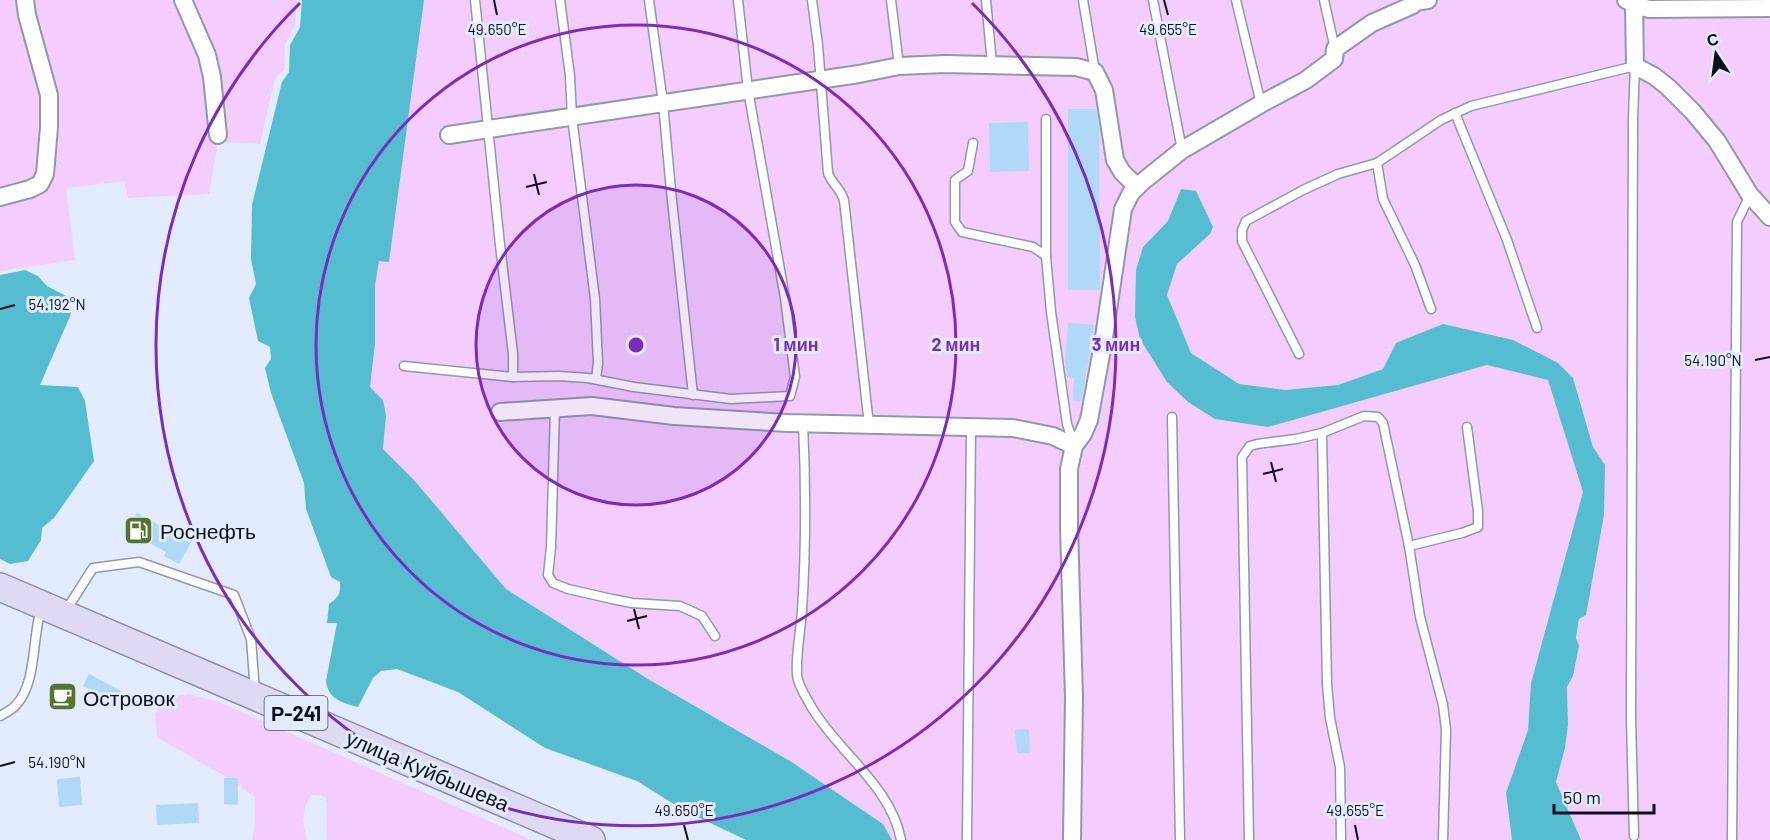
<svg xmlns="http://www.w3.org/2000/svg" width="1770" height="840" font-family="Barlow,sans-serif">
<style>
.green{fill:#f4cdfe}
.water{fill:#55bdd0}
.building{fill:#afd9f6}
.lines{fill:none;stroke-linecap:round;stroke-linejoin:round}
.service-casing{stroke:#9098aa;stroke-width:11}
.minor-casing{stroke:#9098aa;stroke-width:20}
.trunk-casing{stroke:#8f8da4;stroke-width:30}
.service{stroke:#fff;stroke-width:8}
.minor{stroke:#fff;stroke-width:16}
.trunk{stroke:#dedaf4;stroke-width:27}
.ticks{fill:none;stroke:#0d1016;stroke-width:2}
.ring{fill:none;stroke:#7b2cbf;stroke-width:3}
.labels{text-anchor:middle;dominant-baseline:central;stroke-width:6;stroke-linejoin:round;paint-order:stroke}
.shield{fill:#e2ebff;stroke:#4d525c;stroke-width:1.5}
.shield-label{font-size:20px;font-weight:bold;fill:#0d1016}
.poi-label{font-size:21px;fill:#0d1016;stroke:#e2ebff;text-anchor:start}
.street-label{font-size:21px;fill:#0d1016;stroke:#e2ebff}
.ticks-label{font-size:15px;text-anchor:middle;fill:#0d1016;stroke:#e2ebff;stroke-width:6;stroke-linejoin:round;paint-order:stroke}
.centre{fill:#7b2cbf;stroke:#e2ebff;stroke-width:3}
.ring-label{font-size:18px;text-anchor:middle;font-weight:bold;fill:#7b2cbf;stroke:#e2ebff;stroke-width:6;stroke-linejoin:round;paint-order:stroke}
</style>
<rect width="100%" height="100%" fill="#e2ebff"/>
<!-- green -->
<g class="green">
<path d="M0,0h297l-2,26 -10,18 -1,26 -9,9 -15,65 -42,-2 -9,52 -81,4 -4,-17 -58,7 9,72 -75,11z"/>
<path d="M424,0h1346v840h-189l-25,-58 9,-34 3,-23 -1,-38 6,-11 6,-57 7,-4 17,-100 2,-49 -12,-19 -20,-70 -177,-34 -13,26 -45,16 -53,5 -46,-6 -48,-31 -24,-58 10,-31 33,-30 -29,-45 -13,32 -25,26 -8,70 133,110 219,-62 61,14 35,113 -52,191 -3,47 -22,63 6,47h-620l-9,-16 -93,-63 -142,-82 -142,-90 -92,-109 -31,-31 3,-33 -16,-29 5,-43v-58l4,-25 10,1z"/>
<path d="M190,694l29,8 313,138h-205v-36l-2,-8 -14,-1c-10,19 -9,25 -4,45h-55l3,-17v-25l-17,-14 -81,-47 -2,-23 10,-16z"/>
</g>
<!-- water -->
<g class="water">
<path d="M302,0h122l-35,262 -10,-1 -4,25v58l-5,43 13,13 3,16 -3,33 31,31 92,109 142,90 142,82 93,63 9,16h-146l-63,-30 -46,-29 -92,-33 -87,-56 -61,-23 -16,2 -8,7 -15,29c-16,-4 -30,-8 -32,-26l11,-58h-10l2,-19c9,-6 12,-10 11,-22l-9,-5 -25,-68 -2,-26 -33,-90 -6,-25 6,-9 -1,-12 -12,-6 -9,-43 7,-14 -5,-25 1,-54 30,-123 7,-10 1,-27 10,-18z"/>
<path d="M1181,189l15,2 17,36 -3,7 -33,30 -10,31 24,58 48,31 46,6 53,-5 45,-16 13,-26 47,-19 70,16 45,23 15,15 20,69 12,18 -1,50 -18,100 -7,4 -3,19 3,8 -6,30 -6,11 1,38 -3,23 -9,34 25,58h-69l-6,-47 22,-63 3,-47 52,-191 -35,-112 -61,-15 -219,62 -53,-8 -27,-17 -21,-20 -27,-43 -5,-22 1,-47 7,-23 25,-26z"/>
<path d="M25,270l13,6 9,10 21,11 3,17 -31,71 38,2 7,14 9,60 -40,57 -12,10 -1,12 -13,21 -18,3 -10,-5v-284z"/>
</g>
<!-- building -->
<g class="building">
<path d="M1068,109h28l3,19 1,162h-32z"/>
<path d="M1028,122l1,49 -39,1 -1,-49z"/>
<path d="M1068,323l26,2 -12,76 -9,-1 1,-22h-7l-2,-16z"/>
<path d="M137,513l38,21 2,-3 16,8 -14,25 -15,-8 2,-4 -22,-12 -3,6 -17,-9z"/>
<path d="M89,674l34,18 -6,11 -34,-17z"/>
<path d="M55,685l21,8 -6,16 -22,-8z"/>
<path d="M1029,729l1,24h-13l-2,-23z"/>
<path d="M80,777l2,28 -23,2 -2,-28z"/>
<path d="M224,778h14v27l-14,-1z"/>
<path d="M198,803l1,20 -42,2 -1,-20z"/>
</g>
<g class="lines">
<defs>
<g id="service">
<path d="M475,0l25,245 13,109v23"/>
<path d="M560,0l10,76 2,41 23,182 3,64 -2,16"/>
<path d="M649,0l14,103 8,88 22,204"/>
<path d="M812,0l6,45 10,128c4,11 12,15 16,27l25,225"/>
<path d="M891,0l8,66"/>
<path d="M986,0l6,64"/>
<path d="M1083,0l12,72"/>
<path d="M1153,0l29,150"/>
<path d="M1236,0l25,104"/>
<path d="M1324,0l11,49"/>
<path d="M1455,113l52,127 30,88"/>
<path d="M1046,119v137l5,56 16,112 7,21"/>
<path d="M973,143l-5,28 -13,9v42l7,10 71,15 13,9"/>
<path d="M1377,163l6,36 32,66 16,44"/>
<path d="M1299,354l-57,-113v-11l4,-9 57,-31 35,-16 39,-11 64,-43 30,-14 164,-40 -2,52 -2,601 3,117"/>
<path d="M404,366l109,11 46,-1 29,2 46,9 97,12 59,-3 5,-19 -10,-79 -37,-208 -10,-90"/>
<path d="M555,409l-4,138 -3,28 5,8 15,6 44,10 20,4 48,3 22,10 13,20"/>
<path d="M1172,417l8,423"/>
<path d="M803,423c3,63 3,126 -1,188 -1,16 -8,56 -4,69 3,10 9,19 14,28 27,45 79,78 89,132"/>
<path d="M1322,433l5,251 3,34 10,49 1,73"/>
<path d="M1409,546l53,-13 16,-6v-16l-11,-84"/>
<path d="M65,612l28,-44 46,-6 95,33 17,44 4,53"/>
<path d="M0,716c5,-3 12,-6 16,-11 21,-22 16,-68 25,-96"/>
<path d="M967,840l4,-412"/>
<path d="M1249,840l-7,-383 8,-11 7,-2 39,-5 26,-6 42,-17 14,1 5,6 26,123 11,71 23,88 3,25 -3,110"/>
<path d="M1732,840l5,-618 13,-27"/>
</g>
<g id="minor">
<path d="M183,0l24,55 5,22 6,58"/>
<path d="M1626,0l15,7 8,2 121,-1"/>
<path d="M1634,4l1,62 19,10 14,11 25,25 24,29 33,54 20,22"/>
<path d="M449,135l410,-61 40,-8 46,-2 131,3 19,5 9,18 11,70 7,12 15,15"/>
<path d="M0,197l30,-8 10,-5 5,-10 4,-47v-32l-22,-80 -2,-15"/>
<path d="M500,412l92,-6 82,10 114,7 225,5 40,8 21,10"/>
<path d="M1072,840l2,-143 -5,-170v-58l5,-23 9,-12 6,-14 14,-76 20,-135 8,-16 10,-10 41,-33 79,-46 45,-24 28,-21 1,-10 37,-26 41,-18 1,-3 14,-2"/>
</g>
<path id="trunk" d="M0,587l591,253"/>
</defs>
<!-- service casing -->
<use href="#service" class="service-casing"/>
<!-- minor casing -->
<use href="#minor" class="minor-casing"/>
<!-- trunk casing -->
<use href="#trunk" class="trunk-casing"/>
<!-- service -->
<use href="#service" class="service"/>
<!-- minor -->
<use href="#minor" class="minor"/>
<!-- trunk -->
<use href="#trunk" class="trunk"/>
</g>
<!-- ticks -->
<path class="ticks" d="M494,0l3,15M1164,0l4,15M534,174l5,21M526,187l21,-5M0,309l15,-4M1755,360l15,-3M1271,462l5,20M1263,474l20,-5M634,609l5,20M627,621l20,-5M0,766l15,-4M684,825l4,15M1355,825l3,15"/>
<!-- distance rings -->
<circle cx="636" cy="345" r="160" fill="#7b2cbf" fill-opacity=".12"/>
<g class="ring">
<circle cx="636" cy="345" r="160"/>
<circle cx="636" cy="345" r="320"/>
<path d="M972 3A480 480 0 1 1 300 3"/>
</g>
<!-- icons -->
<defs>
<symbol id="fuel-square" viewBox="-11 -11 22 22"><rect x="-9" y="-9" width="18" height="18" rx="4" fill="#54752c" stroke="#e2ebff"/><path d="M-5.5-6h7V0h2V4h1.3V-2.5L3-4.5l.8-.8L6-3V5H2.5V1h-1V6h-7ZM-4.2-4.7v3.2H.2V-4.7Z" fill="#fff"/></symbol>
<symbol id="cafe-square" viewBox="-11 -11 22 22"><rect x="-9" y="-9" width="18" height="18" rx="4" fill="#54752c" stroke="#e2ebff"/><path d="M-5.5-4.5H6V0H3Q3 3.5 0 3.5H-2.5Q-5.5 3.5-5.5 0ZM3-3.2v2h1.7v-2ZM-6 4.5H4V6H-6Z" fill="#fff"/></symbol>
</defs>
<g fill-rule="evenodd">
<use href="#fuel-square" x="122" y="514" width="33" height="33"/>
<use href="#cafe-square" x="46" y="680" width="33" height="33"/>
</g>
<g class="labels">
<!-- shield labels -->
<rect class="shield" x="264.5" y="696" width="63" height="34" rx="4.5"/>
<g class="shield-label">
<text x="296" y="713">Р-241</text>
</g>
<!-- poi labels -->
<g class="poi-label">
<text x="160" y="530">Роснефть</text>
<text x="83" y="697">Островок</text>
</g>
<!-- street labels -->
<g class="street-label">
<text transform="translate(428 770) rotate(23)">улица Куйбышева</text>
</g>
</g>
<g class="ticks-label">
<text x="497" y="35">49.650°E</text>
<text x="1168" y="35">49.655°E</text>
<text x="57" y="310">54.192°N</text>
<text x="1713" y="366">54.190°N</text>
<text x="57" y="768">54.190°N</text>
<text x="684" y="816">49.650°E</text>
<text x="1355" y="816">49.655°E</text>
</g>
<circle cx="636" cy="345" r="9" class="centre"/>
<g class="ring-label">
<text x="796" y="351">1 мин</text>
<text x="956" y="351">2 мин</text>
<text x="1116" y="351">3 мин</text>
</g>
<!-- north arrow -->
<g transform="translate(1716 54) rotate(347)" stroke="#e2ebff" stroke-width="4.5" paint-order="stroke">
<path d="M0-4.5L10 22L0 15L-10 22Z" fill="#0d1016"/>
<text y="-9" font-size="16" font-weight="bold" text-anchor="middle" fill="#0d1016">С</text>
</g>
<!-- scale -->
<path d="M1554 804v9h100v-9" fill="none" stroke="#0d1016" stroke-width="3"/>
<text x="1563" y="804" font-size="18" fill="#0d1016" stroke="#e2ebff" stroke-width="4.5" paint-order="stroke">50 m</text>
</svg>
